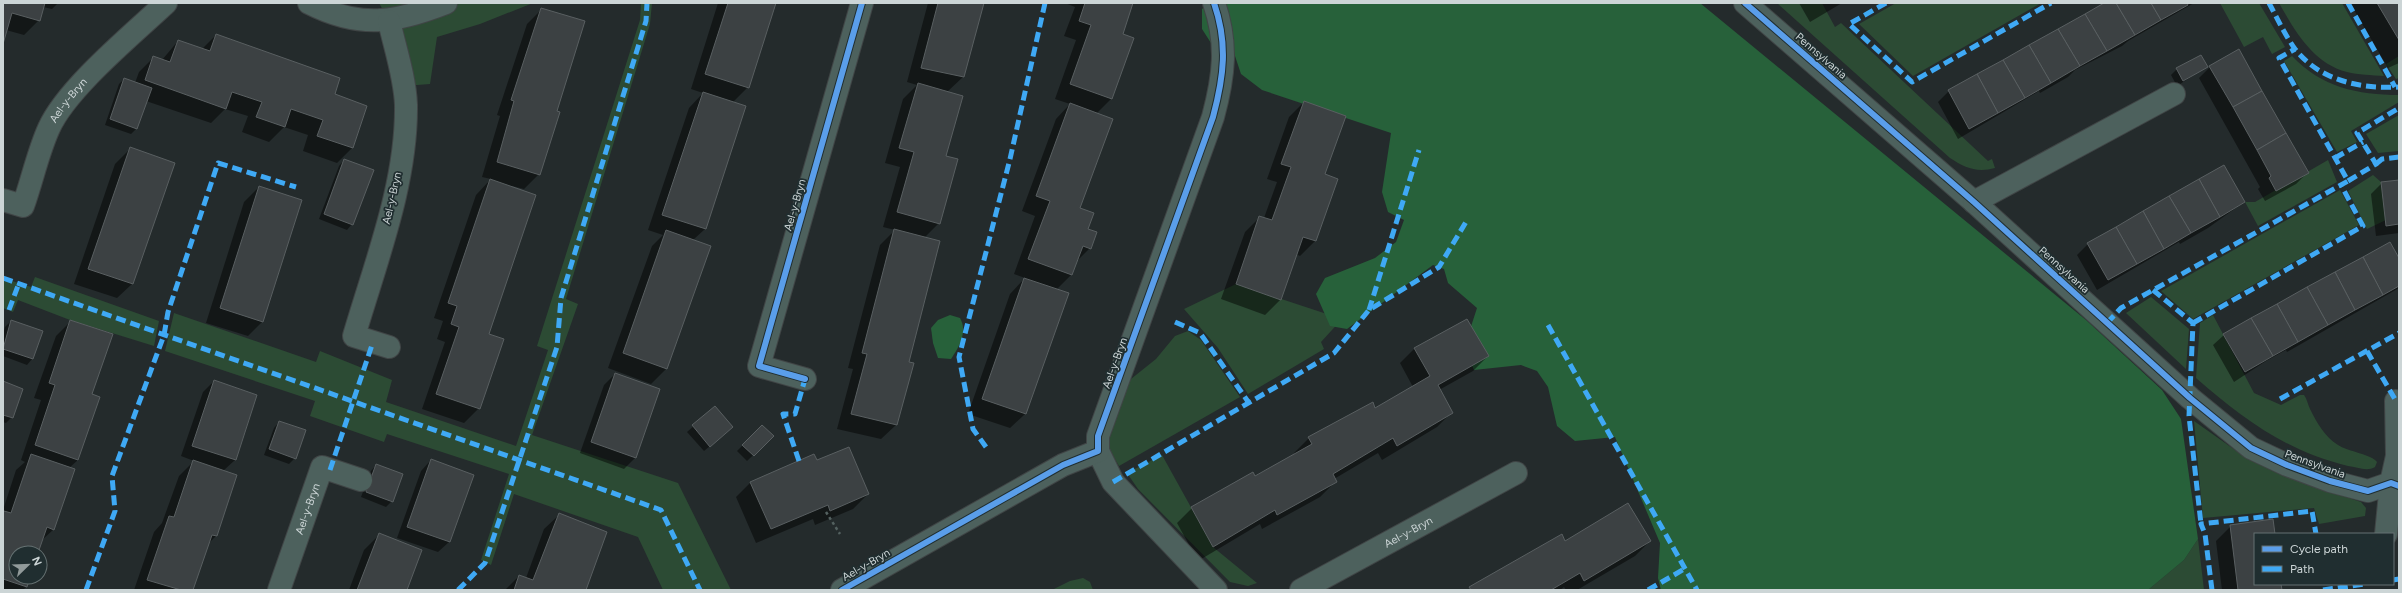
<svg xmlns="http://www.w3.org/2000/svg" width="2402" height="593" font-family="Figtree,sans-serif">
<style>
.green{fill:#2c4b34}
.forest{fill:#27613a}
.shadow{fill:#0007}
.building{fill:#3c4143;stroke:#595f61}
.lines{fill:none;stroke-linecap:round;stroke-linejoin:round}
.minor-casing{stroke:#404546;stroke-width:24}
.path{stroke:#546160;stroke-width:2.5;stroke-dasharray:3 3;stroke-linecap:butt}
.minor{stroke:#4d615d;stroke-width:22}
.quiet{stroke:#3fa9f5;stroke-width:5;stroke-dasharray:10 5;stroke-linecap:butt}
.cycleway-casing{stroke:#202e30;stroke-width:8}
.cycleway{stroke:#5a9eea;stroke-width:6}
.labels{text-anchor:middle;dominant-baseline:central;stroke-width:3.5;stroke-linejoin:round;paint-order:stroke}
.street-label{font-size:11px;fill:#ccd5d6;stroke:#202e30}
</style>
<rect width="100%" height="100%" fill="#242b2c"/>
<!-- green -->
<g class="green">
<path d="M379,3h154l-53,21 -43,13 -7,47 -26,2 -15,-65z"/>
<path d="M641,3h11l-2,21 -84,275 12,5 -46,131 146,48 53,107h-68l-25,-53 -124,-43 -23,71 -10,-5 28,-86 -122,-40 -3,8 -74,-26 5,-15 -150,-50 9,-38 142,49 4,-11 72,29 -6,22 130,44 32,-96 -11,-4 103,-326z"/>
<path d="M1777,3h45l13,24 6,-4 147,138 4,-2 3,9c-18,5 -30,0 -45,-10z"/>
<path d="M1896,3h145l-128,73 -54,-52z"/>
<path d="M2220,3h39l26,44 -13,7 -9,-17 -19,10z"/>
<path d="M2279,3h63l42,73c-12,-1 -26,-1 -37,-4 -34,-9 -52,-41 -68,-69z"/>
<path d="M2292,56c29,31 66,39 107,39v7l-48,29 6,11 -20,10 -53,-91z"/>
<path d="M2399,56v22l-3,1 -10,-15z"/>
<path d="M2399,115v36l-21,2 -12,-19z"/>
<path d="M2328,160l9,22 -79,44 -13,-24h10z"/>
<path d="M2373,175l8,7 5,38 -19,9 -19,-38z"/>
<path d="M2340,190l19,35 -166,94 -32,-28z"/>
<path d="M35,277l124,44 -5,25 -84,-26 -52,-20 -5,12 -10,-4v-30l28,9z"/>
<path d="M1236,284l106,35 -21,23 3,7 -76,45 -30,-46 -34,-39z"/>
<path d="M2151,297l38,32 -3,40 -60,-56z"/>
<path d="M2213,315l41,78 27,12 19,-10h4c3,4 4,10 6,14 7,14 15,28 28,36 11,7 33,9 39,17l-2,5c-8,5 -18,0 -27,-1 -62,-15 -105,-47 -152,-88l4,-55z"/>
<path d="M1188,331l13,9 39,57 -121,69 -10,-17 -1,-12 18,-54 30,-24 19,-23z"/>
<path d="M2194,421l51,36 45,21 71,24 5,6 -1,8 -46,8 -5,-16 -111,10z"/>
<path d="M1162,455l51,92 44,36 -9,3 -18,-4 -92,-93 -11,-16z"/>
<path d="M2198,539l6,51h-56l36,-30z"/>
<path d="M1083,578l7,4 3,8h-41l18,-9z"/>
</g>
<!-- forest -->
<g class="forest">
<path d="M1209,3h491l386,317 76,70 19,29 17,120 -14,21 -36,30h-487l-3,-12 2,-35 -45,-106 -40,4 -18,-15 -9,-39 -11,-16 -16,-6 -47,5 -10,-22 13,-40 -29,-25 -4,-14 -11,-4 -86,64 -17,-3 -14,-32 9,-16 50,-20 21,-16 8,-22 -16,-8 -6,-20 9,-59 -129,-43 -21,-16 -10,-30 -20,-1 -9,-14v-20z"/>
<path d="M950,315l10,3c8,14 -1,29 -9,41l-13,-1 -5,-15 -2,-15 7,-8z"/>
</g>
<!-- shadow -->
<g class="shadow">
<path d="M3,3h55l-6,6 -9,-2 -4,13 -15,15 -18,-5 -3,10z"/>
<path d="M718,3h57l-27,84 -15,15 12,5 -40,122 -12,11 -27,129 -15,15 -43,-16 44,-122 11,-11 -15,-5 41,-122 14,-15 -12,-4z"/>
<path d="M928,3h55l-20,74 -16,15 -8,131 -15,15 -28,187 -15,14 -44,-10 16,-60 -5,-1 32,-123 15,-15 -12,-3 17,-60 -15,-4 18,-64 14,-14 -10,-3z"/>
<path d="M1065,3h65l-9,32 -9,63 -16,16 -17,95 8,20 3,19 -14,14 -5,13 -15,15 -31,124 -15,14 -42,-14 42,-120 15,-16 -11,-4 21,-58 -13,-5 34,-92 14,-15 -15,-5 21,-59 -12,-4 11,-29z"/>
<path d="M1799,3h43l-32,19z"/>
<path d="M2106,3h88l-66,38 -6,5 -47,24 -7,7 -28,16 -1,-2 -81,48 -20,-37 11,-11z"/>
<path d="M2350,3h49v60l-11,5z"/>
<path d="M542,9l13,102 -16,63 -15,15 -12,-3 -1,1 -23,147 -9,74 -15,15 -42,-14 23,-67 -8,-3 6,-18 -9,-3 42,-123 15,-16 -9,-2 18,-61 -3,-1 30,-91z"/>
<path d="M216,35l118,60 32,11 -14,42 -15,15 -34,-12 5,-16 -24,-8 -15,15 -27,-10 6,-16 -23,-7 -14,14 -65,-22 -10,28 -5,5 -26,-9 14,-41 5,-5 11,4 4,-11 15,-15 8,3 16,-19 24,8z"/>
<path d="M2206,67l-29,19 -6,-11 6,-6z"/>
<path d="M2210,67l97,106 -11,11 -31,17 -7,-12 2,-2 -61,-109z"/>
<path d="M1304,102l20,73 13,4 -22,62 -15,15 -4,-2 -16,46 -15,15 -44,-16 24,-67 15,-15 4,1 13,-36 -10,-3 22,-62z"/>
<path d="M130,149l2,135 -15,14 -43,-14 41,-120z"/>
<path d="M344,160l8,64 -5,6 -28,-11 20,-53z"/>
<path d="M2399,181v52l-23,3 -5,-42 11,-11z"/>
<path d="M259,187l4,134 -15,15 -42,-13 38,-121z"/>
<path d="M2244,202l-36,26 -28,16 -1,-2 -82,48 -20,-35 11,-11z"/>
<path d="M2399,261v27l-112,64 -1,-2 -20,11 -32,21 -21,-37 11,-10z"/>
<path d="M11,321l31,11 -10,27 -5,6 -24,-9v-22l2,-7z"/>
<path d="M71,321l20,74 -13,65 -9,8 -15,61 -13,12 -4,12h-21v24h13l-3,10 -3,3h-20v-80l13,-40 9,-8 -4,-2 20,-60 -7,-2 22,-62z"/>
<path d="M1415,348l73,8 -15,15 -34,19 13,22 -15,15 -55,33 -4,-7 -44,26 1,3 -15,15 -58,32 -2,-5 -62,37 -21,-38 15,-15 103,-53 -1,-2 15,-15 66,-29 38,-22 -13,-24z"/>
<path d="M615,374l43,15 -23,69 -11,11 -44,-16 24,-68z"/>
<path d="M214,381l42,14 -21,65 -12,11 13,4 -20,61 -8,8 -16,46h-58l20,-58 8,-9 17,-47 15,-15 -13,-5 22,-64z"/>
<path d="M3,382l9,35 -6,6 -3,-1z"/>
<path d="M715,407l11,26 -22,18 -17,-19z"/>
<path d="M279,422l16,36 -6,6 -25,-9 10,-27z"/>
<path d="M762,426l11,10 -26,25 -10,-10z"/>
<path d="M431,460l18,82 -11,10 -41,-14 24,-67z"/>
<path d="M816,461l52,33 -15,15 -38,16 -2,-6 -57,24 -20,-46 15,-15z"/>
<path d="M376,465l16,36 -6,6 -25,-10 10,-26z"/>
<path d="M559,515l26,75h-80l14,-14 7,2 18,-49z"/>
<path d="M2231,526l43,8h-19v50h25l1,6h-59l-6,-49z"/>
<path d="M379,535l27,55h-57l15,-40z"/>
<path d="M1650,541l-15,15 -58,34h-11l-2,-3 -4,3h-93l97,-48z"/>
</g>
<!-- building -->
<g class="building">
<path d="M3,3h42l-5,18 -28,-8 -9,31z"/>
<path d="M728,3h48l-27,85 -44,-14z"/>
<path d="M938,3h46l-20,74 -43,-9z"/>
<path d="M1085,3h48l-10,31 11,4 -22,61 -42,-15 21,-59 -12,-4z"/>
<path d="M2104,3h12l19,32 -28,16 -22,-37z"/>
<path d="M2116,3h35l10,17 -26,15z"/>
<path d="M2151,3h36l1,2 -27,15z"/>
<path d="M2377,3h22v37z"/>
<path d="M541,8l44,13 -28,90 3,1 -20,63 -43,-13 17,-61 -3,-1z"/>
<path d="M2085,14l22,37 -27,15 -22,-37z"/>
<path d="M2058,29l22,37 -29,17 -22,-38z"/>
<path d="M216,34l124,44 -5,16 32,12 -14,42 -36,-12 6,-16 -32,-11 -6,18 -29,-10 6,-15 -30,-10 -6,17 -81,-29 8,-24 17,6 8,-22 32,11z"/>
<path d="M2029,45l22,38 -26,15 -22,-38z"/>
<path d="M2239,49l23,42 -29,16 -24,-41z"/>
<path d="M2201,55l7,12 -25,14 -7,-13z"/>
<path d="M2003,60l22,38 -27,15 -21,-39z"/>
<path d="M1977,74l21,39 -29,16 -21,-39z"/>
<path d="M124,78l28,10 -15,41 -27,-10z"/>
<path d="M918,83l45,13 -17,60 12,3 -18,65 -43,-12 17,-60 -15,-4z"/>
<path d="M2262,91l24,42 -29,17 -24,-43z"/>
<path d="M703,92l43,14 -40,123 -44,-14z"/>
<path d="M1304,101l42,15 -21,58 13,5 -22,62 -13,-4 -22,63 -45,-16 23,-68 13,4 19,-53 -10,-3z"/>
<path d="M1070,103l43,16 -33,89 14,5 -6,16 9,3 -6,17 -8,-3 -11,29 -44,-16 22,-58 -14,-5z"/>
<path d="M2286,133l23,40 -33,18 -7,-13 2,-2 -14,-26z"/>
<path d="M130,147l45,16 -42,121 -45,-15z"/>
<path d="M344,159l30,11 -21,55 -29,-11z"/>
<path d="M2224,165l21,37 -25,15 -21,-38z"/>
<path d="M490,179l46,16 -47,139 15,5 -24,70 -44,-15 23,-67 -8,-3 6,-18 -9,-3z"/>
<path d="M2199,179l21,38 -29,16 -22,-37z"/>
<path d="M2399,180v44l-13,2 -5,-44z"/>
<path d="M259,186l43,14 -39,122 -43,-14z"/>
<path d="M2169,196l22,37 -27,16 -21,-38z"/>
<path d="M2143,211l21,38 -27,15 -21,-37z"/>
<path d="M2116,227l21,37 -29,16 -21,-37z"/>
<path d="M894,229l46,12 -31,121 5,1 -17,62 -46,-11 16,-60 -5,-1z"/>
<path d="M666,230l45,16 -44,123 -44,-16z"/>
<path d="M2390,242l9,16v28l-16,9 -20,-38z"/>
<path d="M2363,257l20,38 -28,15 -20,-38z"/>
<path d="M2335,272l20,38 -27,15 -21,-38z"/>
<path d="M1024,278l45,15 -43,121 -44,-15z"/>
<path d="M2307,287l21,38 -30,17 -21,-38z"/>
<path d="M2277,304l21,38 -25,14 -22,-38z"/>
<path d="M2251,318l22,38 -28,16 -22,-38z"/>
<path d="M1467,319l22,37 -51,29 15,28 -56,33 -4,-8 -60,36 4,8 -60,33 -2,-5 -62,37 -22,-40 62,-35 2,4 57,-32 -4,-7 65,-35 2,6 55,-32 -16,-28z"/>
<path d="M11,320l32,11 -10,28 -30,-10z"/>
<path d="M70,320l43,14 -21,60 8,3 -22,63 -43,-15 20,-60 -6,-2z"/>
<path d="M615,373l45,16 -24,69 -45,-16z"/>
<path d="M214,380l43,15 -21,65 -44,-14z"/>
<path d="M3,381l20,8 -10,29 -10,-3z"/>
<path d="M715,406l18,21 -23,20 -18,-22z"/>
<path d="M279,421l27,9 -10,29 -27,-10z"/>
<path d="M762,425l12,11 -20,20 -12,-11z"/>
<path d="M849,447l20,47 -39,17 -2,-6 -57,24 -21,-47 64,-28 3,6z"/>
<path d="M31,454l44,15 -21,61 -7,-3 -9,26h-22v24h14l-3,10 -24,-8v-65l1,-3 7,2z"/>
<path d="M431,459l43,16 -24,67 -43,-15z"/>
<path d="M193,460l44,15 -20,61 -5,-1 -19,55h-12l-34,-10 22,-64 5,1z"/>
<path d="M376,464l27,10 -10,28 -27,-10z"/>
<path d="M1628,503l23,38 -67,40 -4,-8 -29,17h-80l-2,-3 93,-53 3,7z"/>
<path d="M559,513l48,19 -21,58h-72l5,-15 14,5z"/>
<path d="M2273,519l2,15h-20v50h26l1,6h-44l-8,-65z"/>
<path d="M379,533l43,17 -15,40h-50z"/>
</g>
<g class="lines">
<defs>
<g id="minor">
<path d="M309,3c51,26 86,20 137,0"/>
<path d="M1745,3l229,199 216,196 61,50 36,17 43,16 38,10 23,-8 8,3"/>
<path d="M389,21c6,27 16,56 17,84 1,78 -30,156 -52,231l35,11"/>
<path id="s1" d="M3,200l20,6c9,-25 15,-54 26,-78 18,-40 84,-94 117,-125"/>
<path d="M1974,202l200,-108"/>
<path d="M805,379l-46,-13 103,-363"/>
<path d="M1098,451l15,31 103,108"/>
<path d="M2386,534l5,-51 6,-27 -1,-55"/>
<path id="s2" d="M279,590l43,-123 39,13"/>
<path d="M842,590l221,-125 35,-14v-15l115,-319c11,-41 15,-73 1,-114"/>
<path id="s3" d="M1301,590l215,-117"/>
</g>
</defs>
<!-- minor casing -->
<use href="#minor" class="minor-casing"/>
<!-- path -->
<path class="path" d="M826,512l14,22"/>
<!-- minor -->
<use href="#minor" class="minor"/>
<!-- quiet -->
<g class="quiet">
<path d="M1886,3l-37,21 63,58 139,-79"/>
<path d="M2269,3c8,15 16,32 26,46 25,32 66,40 104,38"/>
<path d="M2348,3l47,84"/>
<path d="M2335,158l28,-16"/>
<path d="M2376,164l6,-5 17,-2"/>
<path d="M2348,181l28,-17 -19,-31 42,-25"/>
<path d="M3,278l658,232 39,80"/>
<path d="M2153,290l40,33 -4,93 12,108"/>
<path d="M9,310l10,-27"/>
<path d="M1369,310l50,-160"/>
<path d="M1175,322l25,11 49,70"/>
<path d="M2107,323l14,-15 227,-127 -69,-123 16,-9"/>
<path d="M2193,323l170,-97 -22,-41"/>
<path d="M1548,325l149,265"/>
<path d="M2367,351l29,50"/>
<path d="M2280,399l119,-66"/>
<path d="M986,447l-13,-18 -14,-72 51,-198 35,-156"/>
<path d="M799,461l-16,-47h12l10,-35"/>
<path d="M330,470l43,-128"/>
<path d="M1113,482l221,-129 35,-43 70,-43 27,-45"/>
<path d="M2393,580l6,-1"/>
<path d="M86,590l29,-79 -3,-35 52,-141 4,-23 50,-149 78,24"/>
<path d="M458,590l27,-27 72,-216 4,-49 85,-277 1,-18"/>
<path d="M1648,590l38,-22"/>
<path d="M2212,590l-7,-56 -4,-10 111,-13 4,23"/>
<path d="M2323,590l42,-6"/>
</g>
<defs>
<g id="cycleway">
<path d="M1745,3l229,199 216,196 61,50 36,17 43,16 38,10 23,-8 8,3"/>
<path d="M805,379l-46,-13 103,-363"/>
<path d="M842,590l221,-125 35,-14v-15l115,-319c11,-41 15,-73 1,-114"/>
</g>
</defs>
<!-- cycleway casing -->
<use href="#cycleway" class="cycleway-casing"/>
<!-- cycleway -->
<use href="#cycleway" class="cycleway"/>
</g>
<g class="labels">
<!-- street labels -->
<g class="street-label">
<text transform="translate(1821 56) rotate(41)">Pennsylvania</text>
<text stroke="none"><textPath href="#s1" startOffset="137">Ael-y-Bryn</textPath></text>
<text transform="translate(392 198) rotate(-77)">Ael-y-Bryn</text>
<text transform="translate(795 205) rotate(-74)">Ael-y-Bryn</text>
<text transform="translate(2064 270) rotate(42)">Pennsylvania</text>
<text transform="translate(1115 363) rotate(-70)">Ael-y-Bryn</text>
<text transform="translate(2315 464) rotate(20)">Pennsylvania</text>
<text stroke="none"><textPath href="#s2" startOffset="86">Ael-y-Bryn</textPath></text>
<text stroke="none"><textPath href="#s3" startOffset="122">Ael-y-Bryn</textPath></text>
<text transform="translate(866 565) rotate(-30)">Ael-y-Bryn</text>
</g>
</g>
<!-- border -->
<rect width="2402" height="593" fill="none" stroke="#ccd5d6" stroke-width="8"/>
<!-- legend -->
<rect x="2254" y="533" width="140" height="52" fill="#202e30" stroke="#657172"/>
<rect x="2262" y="546" width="20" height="6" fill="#5a9eea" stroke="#657172"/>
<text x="2290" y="553" font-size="12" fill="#ccd5d6">Cycle path</text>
<rect x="2262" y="566" width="20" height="6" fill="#3fa9f5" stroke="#657172"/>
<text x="2290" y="573" font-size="12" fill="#ccd5d6">Path</text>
<!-- north arrow -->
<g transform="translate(28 565) rotate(67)"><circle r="19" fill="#202e30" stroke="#657172"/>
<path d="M0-3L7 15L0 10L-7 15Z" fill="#919a9a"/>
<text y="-6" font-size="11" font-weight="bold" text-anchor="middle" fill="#ccd5d6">N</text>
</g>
</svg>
